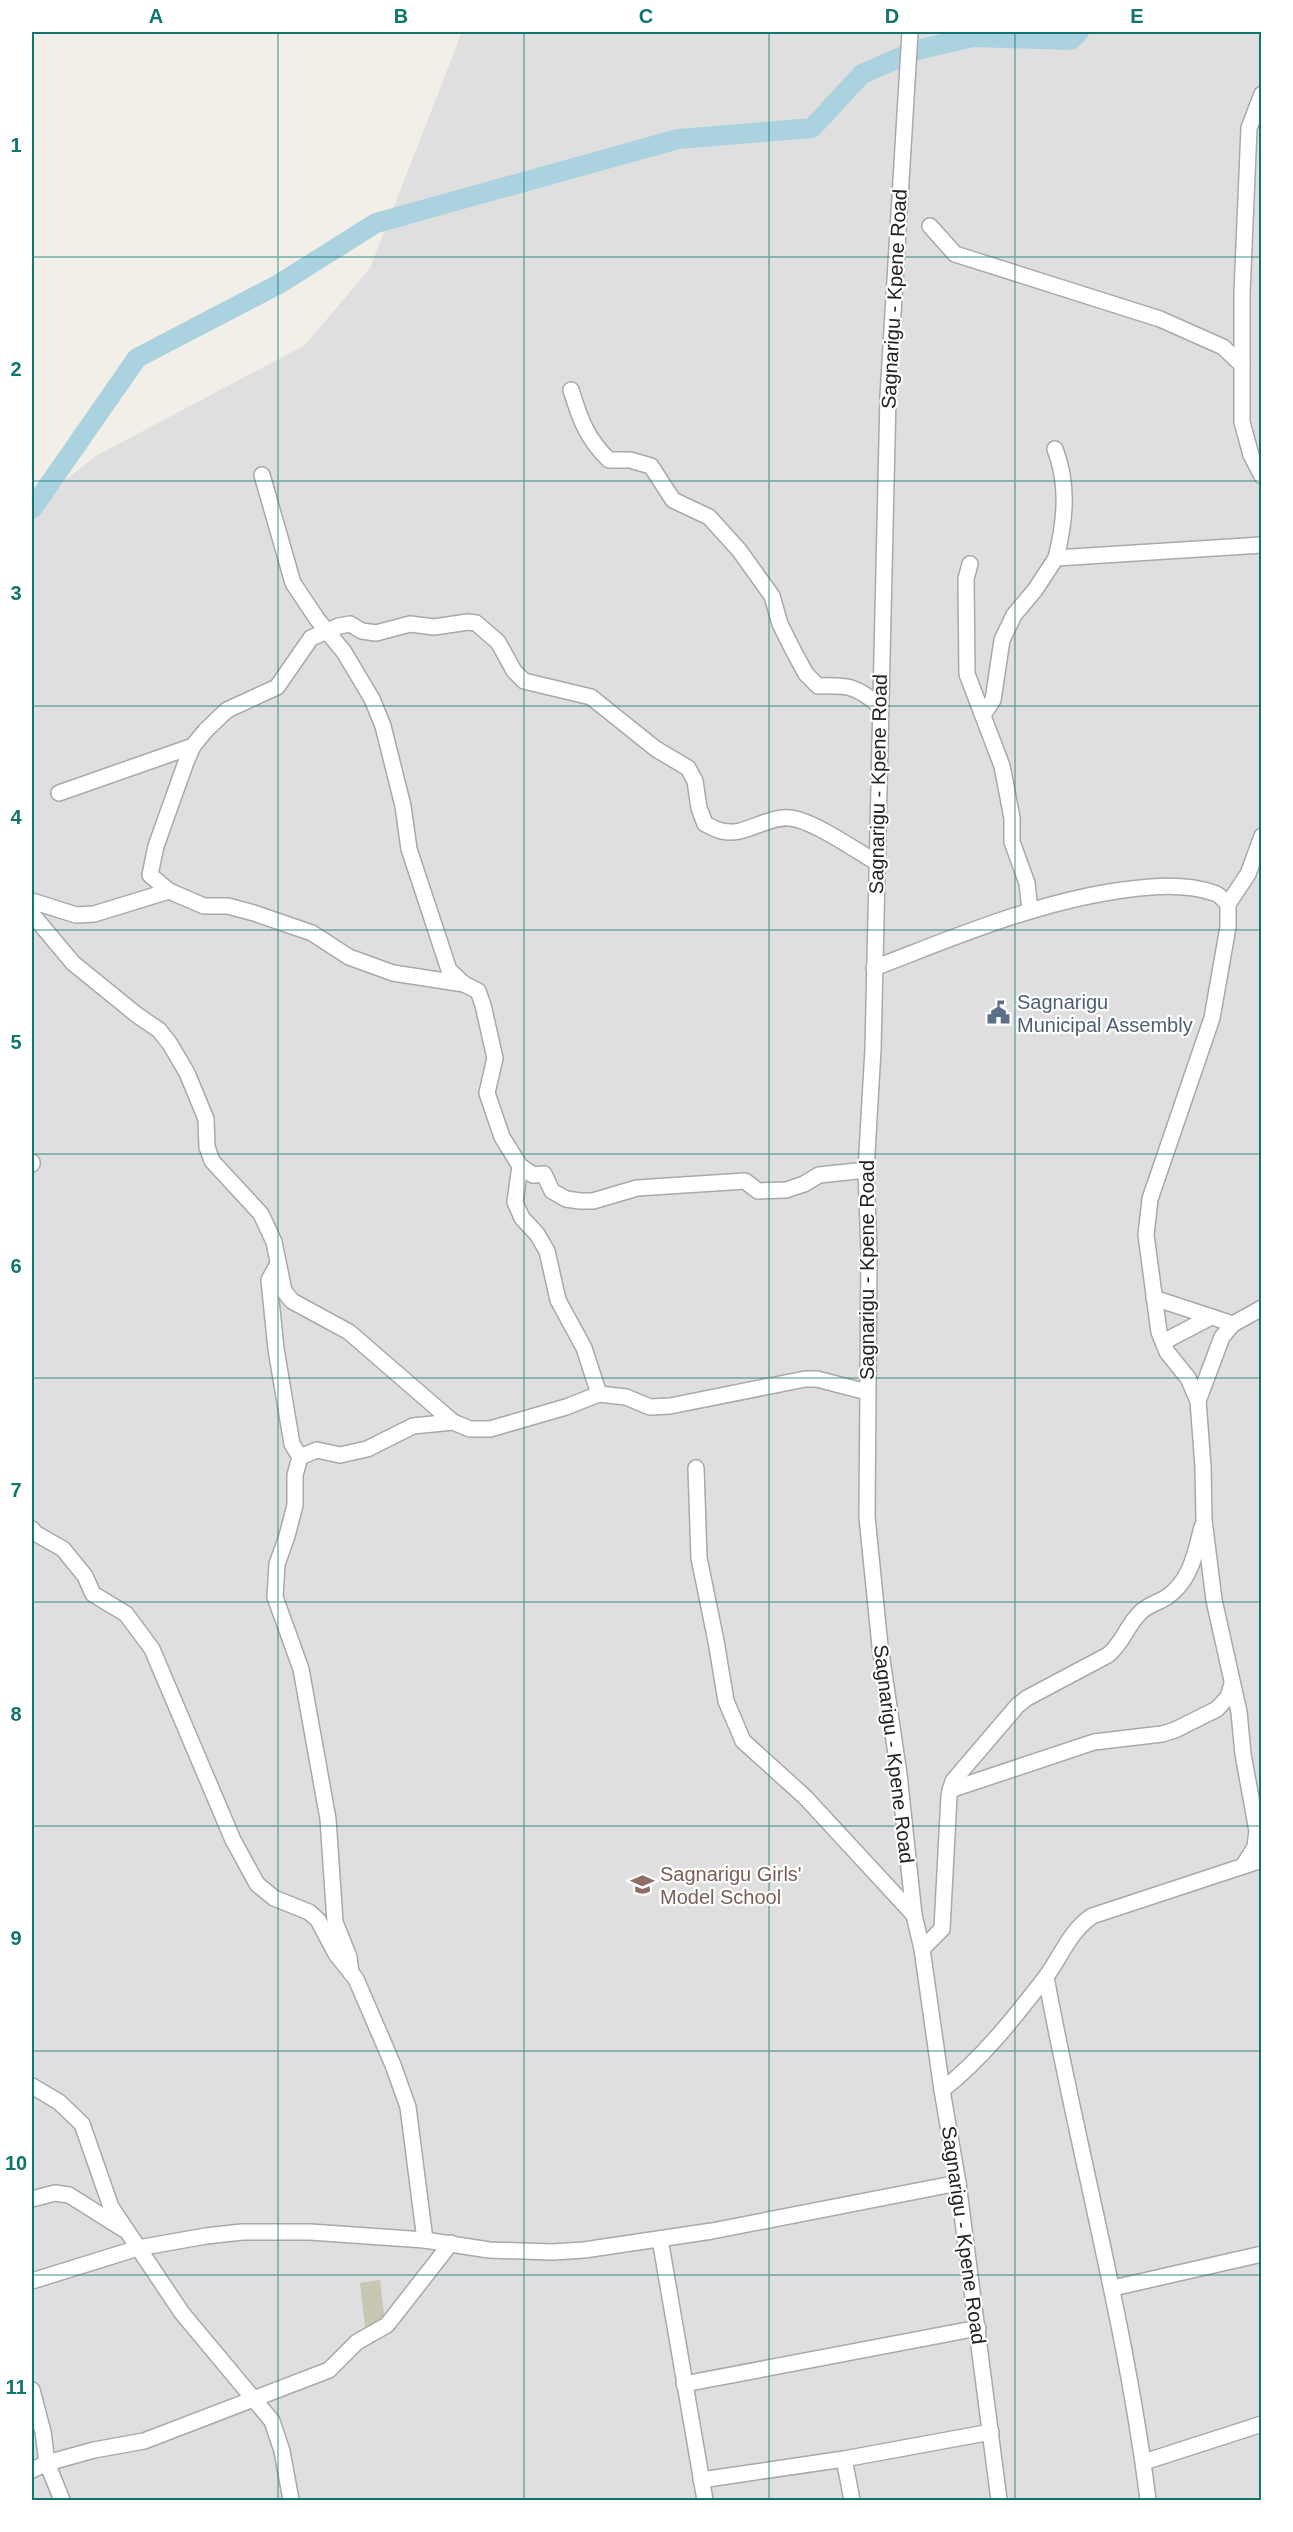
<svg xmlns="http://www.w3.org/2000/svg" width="1293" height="2532" font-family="Helvetica,sans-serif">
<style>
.residential{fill:#e0dfdf}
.construction{fill:#c7c7b4}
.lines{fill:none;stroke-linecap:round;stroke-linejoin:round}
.stream{stroke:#aad3df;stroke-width:3}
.river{stroke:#aad3df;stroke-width:20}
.minor-casing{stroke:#a9a9a9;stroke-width:18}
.minor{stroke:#fff;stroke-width:15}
.grid{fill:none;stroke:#0f766e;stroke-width:1.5;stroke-opacity:0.55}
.labels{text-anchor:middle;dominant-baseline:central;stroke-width:4.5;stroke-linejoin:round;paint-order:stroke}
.street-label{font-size:20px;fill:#222;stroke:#fff}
.service-label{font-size:20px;fill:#4e5e75;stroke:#fff;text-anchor:start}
.education-label{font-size:20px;fill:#785e54;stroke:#fff;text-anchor:start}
.neatline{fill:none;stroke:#0f766e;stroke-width:2}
.grid-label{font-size:20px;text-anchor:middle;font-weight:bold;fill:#0f766e}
</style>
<rect width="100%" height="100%" fill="#f2efe9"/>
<!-- residential -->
<path class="residential" d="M462,32h799v2468h-1229v-1995l64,-49 209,-111 65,-77z"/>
<!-- construction -->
<path class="construction" d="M380,2280l5,43 -20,4 -5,-44z"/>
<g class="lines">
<!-- stream -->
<path class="stream" d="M973,37l2,-5"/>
<!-- river -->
<path class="river" d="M32,509l105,-151 142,-74 97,-61 302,-84 134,-11 50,-54 55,-24 56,-13 98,3 8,-8"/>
<defs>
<g id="minor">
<path d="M910,32l-22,364 -15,653 -7,121 3,81 -2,266 13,129 19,128 15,141 8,34 20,141 16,93 41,317"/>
<path d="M1262,94l-13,34 -7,165v129l9,33 11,21"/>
<path d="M930,226l25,28 205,65 63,28 19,18"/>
<path d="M571,390c9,29 16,49 38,70h21l21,6 22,34 36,17 30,33 33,46 8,28 13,26 13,24 12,12c31,-1 38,0 62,20"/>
<path d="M1055,449c14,36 10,73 1,109l206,-13"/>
<path d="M262,475l31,108 24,36 27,33 28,47 11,27 20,80 6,43 40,121 15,14"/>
<path d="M970,564l-4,15 1,95 35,92 10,52v24l15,41 3,27"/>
<path d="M983,715l10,-15 9,-60 12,-25 21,-25 21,-32"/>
<path d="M59,793l134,-47"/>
<path d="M32,901l44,14 18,-1 75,-23"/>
<path d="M32,914l41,49 64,52 22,15 11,14 17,29 19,46 1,28 5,14 49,53 13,28 10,49 8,10 57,31 104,90"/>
<path d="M874,968c81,-31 162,-66 249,-78 29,-4 62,-7 91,3 5,1 10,7 14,11"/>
<path d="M32,1162v2"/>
<path d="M520,1166l-5,36 7,16 15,16 10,17 11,49 26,48 15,46"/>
<path d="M866,1170l-47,5 -15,9 -18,6 -28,1 -13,-10 -108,7 -44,13h-13l-14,-2 -14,-8 -8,-17 -11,1 -13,-9 -18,-29 -15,-44 8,-35 -12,-53 -5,-14 -14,-7 -71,-11 -44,-16 -37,-24 -58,-20 -26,-7h-24l-35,-15 -19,-16 6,-29 30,-84 7,-16 13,-16 21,-20 50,-23 34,-49 28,-12 11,-2 12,7 14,2 34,-9 24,3 34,-5 8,1 22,19 16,29 10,10 67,16 65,52 32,19 7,13 4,27 6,16c5,2 11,6 17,7 22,6 44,-15 67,-13 22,1 66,32 87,44"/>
<path d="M278,1264l-9,16 7,69 16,95 8,13"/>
<path d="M1154,1298l79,26"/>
<path d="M1163,1342l48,-25"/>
<path d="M1198,1401l24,-64 11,-13 29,-16"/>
<path d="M696,1468l3,90 17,83 10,60 17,40 62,56 109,118"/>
<path d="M32,1529l3,4 28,16 22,27 8,18 33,20 26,35 81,191 24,44 17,14 35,14 9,8 18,34 20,25 37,86 15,42 17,133"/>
<path d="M950,1790l144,-48 68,-8 13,-4 42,-21 11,-12 4,-13"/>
<path d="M1243,1866l12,-19 2,-16 -14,-77 -4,-42 -25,-112 -10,-80 -1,-54 -5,-65 -10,-23 -21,-26 -8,-20 -13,-97 4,-36 62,-181 16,-91v-23l20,-30 14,-38"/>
<path d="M922,1949l20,-20 7,-133 4,-15 64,-75 10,-8 81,-43c15,-12 18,-28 31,-41 7,-9 19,-11 28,-17 24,-17 28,-43 35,-70"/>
<path d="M351,1973l-2,-16 -14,-35 -7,-103 -27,-150 -26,-72 2,-33 10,-28 8,-31v-30l5,-18 17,-7 23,5 27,-6 46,-23 40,-4 17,7h20l76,-22 33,-13 27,3 24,10 20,-1 135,-27h12l50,13"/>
<path d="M1046,1977c32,175 80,346 102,523"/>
<path d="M32,2086l27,16 23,22 29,83 71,106 90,108 10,30 9,49"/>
<path d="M942,2090c39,-30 72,-72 103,-112 16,-21 24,-46 47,-62l170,-56"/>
<path d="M32,2199l23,-6 14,2 54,34"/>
<path d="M660,2239l45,261"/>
<path d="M32,2281l106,-33 68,-12 36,-4h68l115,8 64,10 64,2 31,-2 128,-19 246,-48"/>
<path d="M1113,2288l149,-34"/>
<path d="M684,2384l294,-56"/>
<path d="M32,2390l11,42 4,31 -15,7"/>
<path d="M844,2459l8,41"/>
<path d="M1144,2462l118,-38"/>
<path d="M701,2480l143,-21 147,-27"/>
<path d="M62,2500l-15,-37 47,-13 50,-9 185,-71 28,-28 30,-17 64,-82"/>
</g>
</defs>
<!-- minor casing -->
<use href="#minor" class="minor-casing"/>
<!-- minor -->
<use href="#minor" class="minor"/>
</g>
<!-- grid -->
<path class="grid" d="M278,32v2468M524,32v2468M769,32v2468M1015,32v2468M32,257h1230M32,481h1230M32,706h1230M32,930h1230M32,1154h1230M32,1378h1230M32,1602h1230M32,1826h1230M32,2051h1230M32,2275h1230"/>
<!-- icons -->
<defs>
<symbol id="civic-bare" viewBox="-9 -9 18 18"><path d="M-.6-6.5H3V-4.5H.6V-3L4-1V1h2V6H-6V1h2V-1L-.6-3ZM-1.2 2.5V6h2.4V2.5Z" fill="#5c6f8a" stroke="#fff" stroke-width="2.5" paint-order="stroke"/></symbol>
<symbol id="school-bare" viewBox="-9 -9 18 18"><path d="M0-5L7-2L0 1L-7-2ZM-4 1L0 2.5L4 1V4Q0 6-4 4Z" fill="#8d6e63" stroke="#fff" stroke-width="2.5" paint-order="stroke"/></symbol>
</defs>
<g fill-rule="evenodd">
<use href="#civic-bare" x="982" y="996" width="33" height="33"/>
<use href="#school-bare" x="626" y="1868" width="33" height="33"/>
</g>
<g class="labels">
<!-- street labels -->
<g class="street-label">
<text transform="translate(894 299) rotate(-87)">Sagnarigu - Kpene Road</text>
<text transform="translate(878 784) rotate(-89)">Sagnarigu - Kpene Road</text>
<text transform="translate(867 1270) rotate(-90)">Sagnarigu - Kpene Road</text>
<text transform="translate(894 1754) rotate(83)">Sagnarigu - Kpene Road</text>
<text transform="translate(964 2235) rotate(82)">Sagnarigu - Kpene Road</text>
</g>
<!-- service labels -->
<g class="service-label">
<text x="1017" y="1002">Sagnarigu<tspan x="1017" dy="23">Municipal Assembly</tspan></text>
</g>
<!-- education labels -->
<g class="education-label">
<text x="660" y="1874">Sagnarigu Girls'<tspan x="660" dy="23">Model School</tspan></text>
</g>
</g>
<!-- border -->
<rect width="1293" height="2532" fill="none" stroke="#ffffff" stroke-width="66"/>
<rect x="33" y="33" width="1227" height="2466" class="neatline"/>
<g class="grid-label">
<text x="156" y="23">A</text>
<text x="401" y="23">B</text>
<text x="646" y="23">C</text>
<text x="892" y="23">D</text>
<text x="1137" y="23">E</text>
<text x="16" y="152">1</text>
<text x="16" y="376">2</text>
<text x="16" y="600">3</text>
<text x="16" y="824">4</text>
<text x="16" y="1049">5</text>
<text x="16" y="1273">6</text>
<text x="16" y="1497">7</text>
<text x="16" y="1721">8</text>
<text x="16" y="1945">9</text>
<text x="16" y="2170">10</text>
<text x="16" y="2394">11</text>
</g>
</svg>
